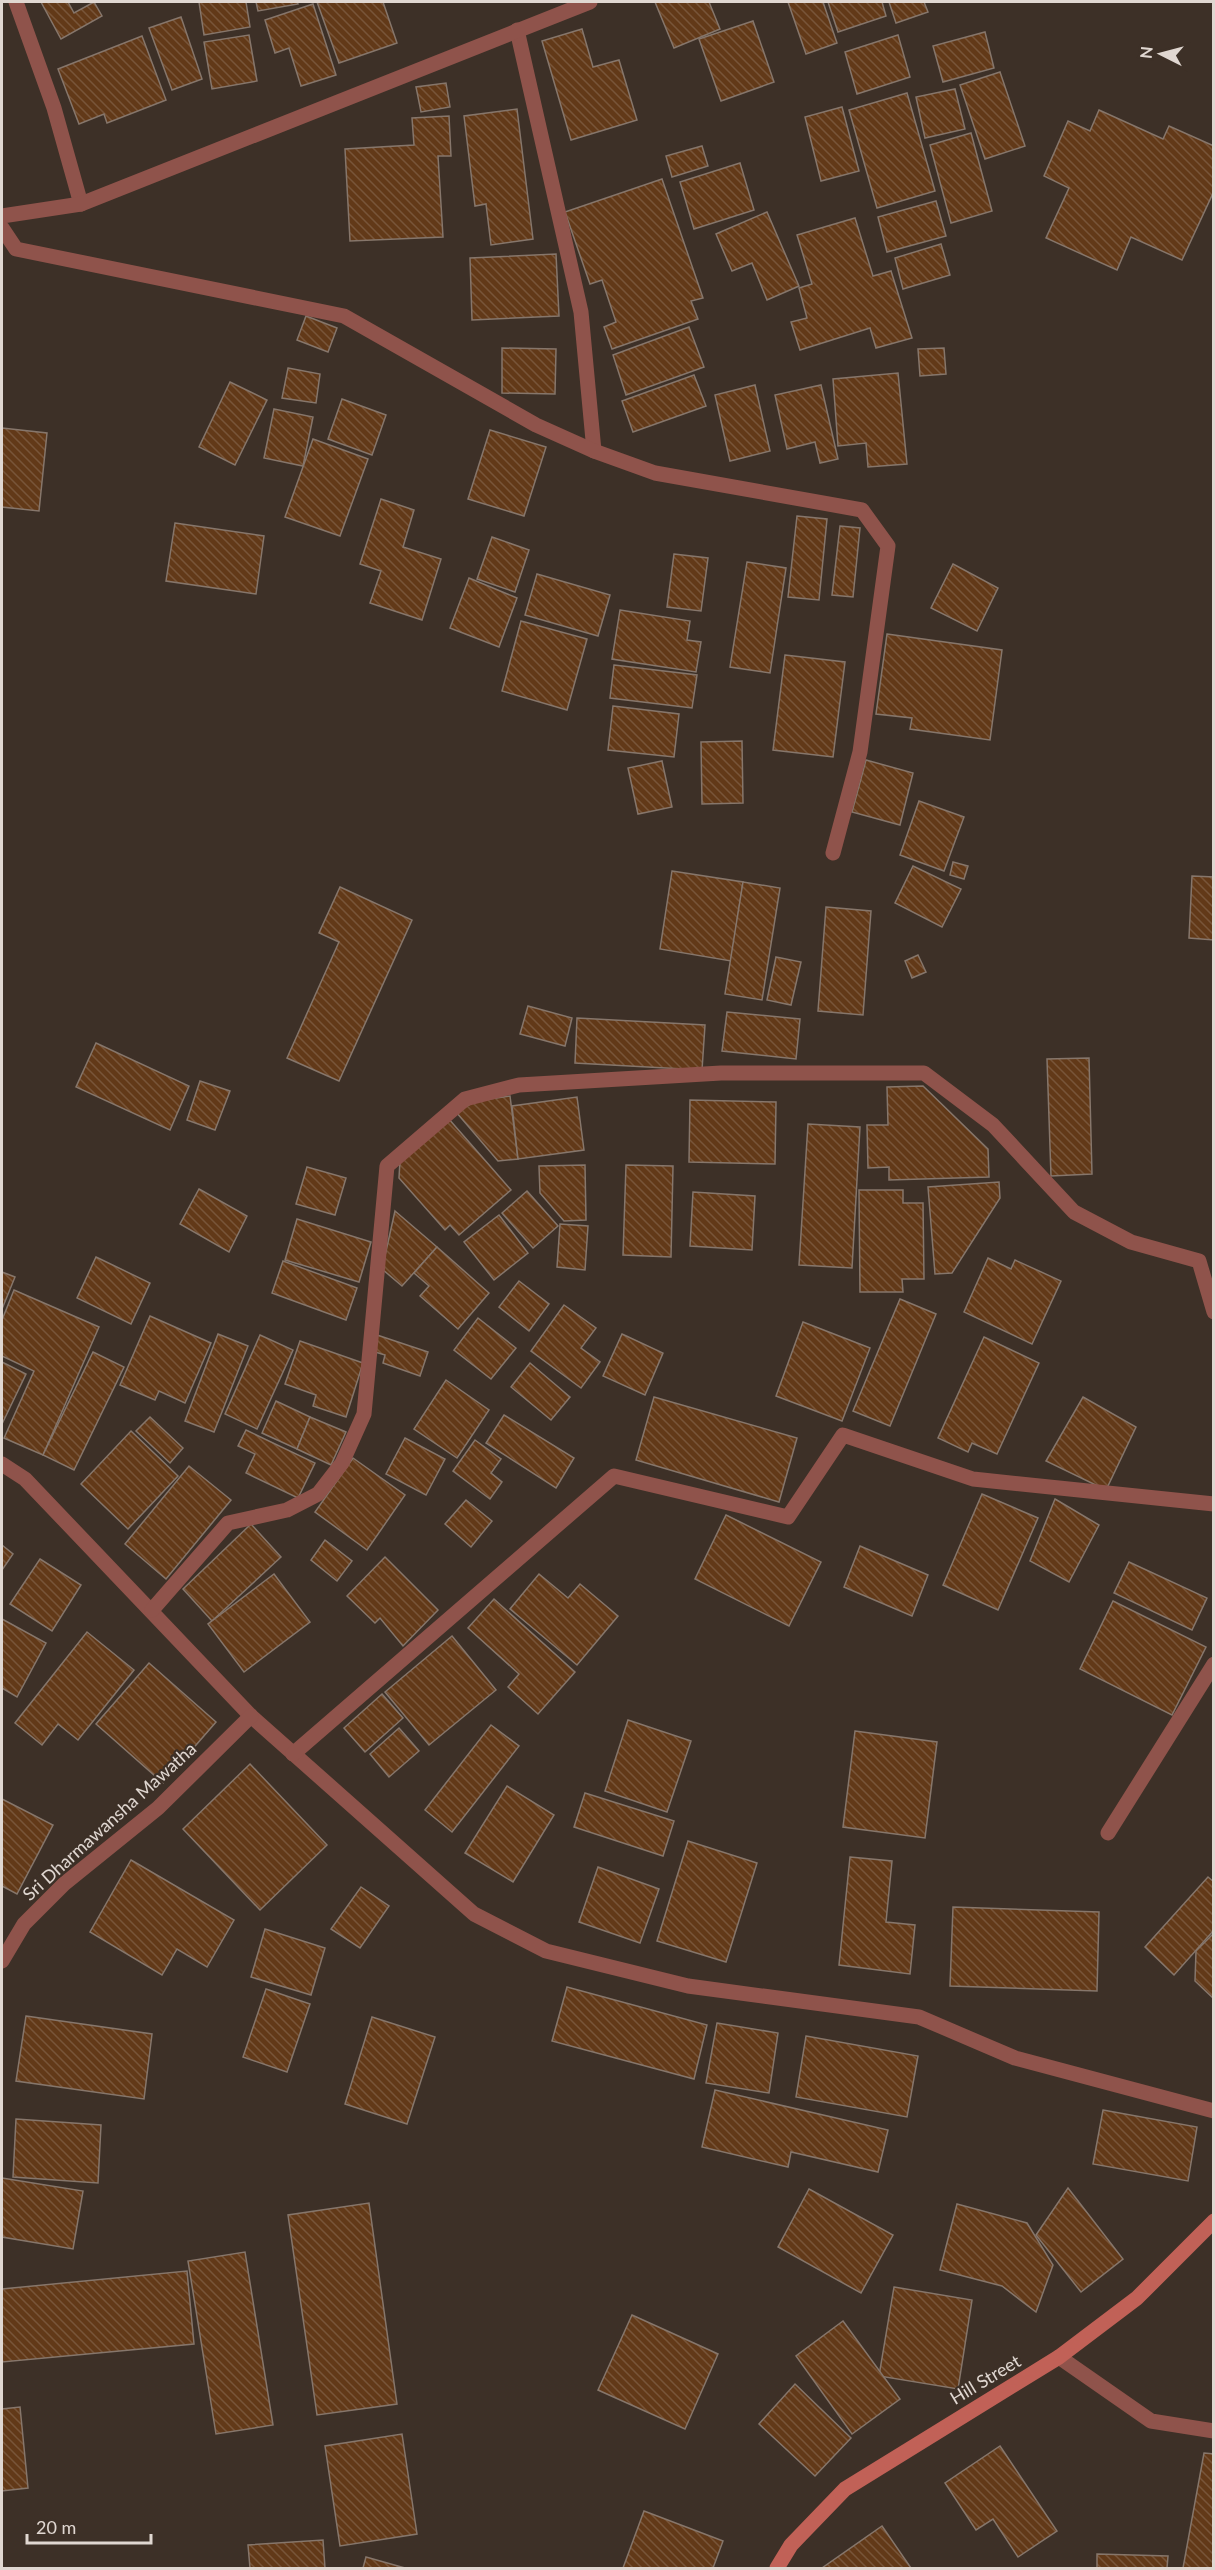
<svg xmlns="http://www.w3.org/2000/svg" width="1215" height="2570" font-family="Lato,sans-serif">
<style>
.building{fill:url(#building-back-hatch);stroke:#86766b;stroke-width:1.5}
.lines{fill:none;stroke-linecap:round;stroke-linejoin:round}
.minor{stroke:#8f534b;stroke-width:15}
.secondary{stroke:#c16157;stroke-width:15}
.labels{text-anchor:middle;dominant-baseline:central;stroke-width:4.5;stroke-linejoin:round;paint-order:stroke}
.street-label{font-size:18px;fill:#e0d7d1;stroke:#3d3027}
</style>
<defs>
<pattern id="building-back-hatch" width="6" height="6" patternUnits="userSpaceOnUse" patternTransform="scale(1.5)"><rect width="6" height="6" fill="#623918"/><path d="M-1 5l2 2M0 0l6 6M5-1l2 2" fill="none" stroke="#785539"/></pattern>
</defs>
<rect width="100%" height="100%" fill="#3d3027"/>
<!-- building -->
<g class="building">
<path d="M41,2h27l6,11 20,-11 8,14 -41,23z"/>
<path d="M199,2h47l4,25 -46,8z"/>
<path d="M256,2h41l1,2 -40,7z"/>
<path d="M317,2h66l14,41 -58,20z"/>
<path d="M655,2h54l11,27 -46,19z"/>
<path d="M788,2h35l14,41 -31,11z"/>
<path d="M828,2h54l4,14 -48,16z"/>
<path d="M889,2h35l4,10 -32,11z"/>
<path d="M313,4l23,71 -35,11 -12,-38 -14,5 -10,-33z"/>
<path d="M181,17l21,62 -30,11 -23,-62z"/>
<path d="M753,21l21,61 -53,19 -22,-62z"/>
<path d="M582,29l11,38 26,-7 18,60 -66,20 -29,-99z"/>
<path d="M985,32l9,36 -51,14 -10,-36z"/>
<path d="M249,35l8,46 -45,8 -8,-47z"/>
<path d="M898,35l12,42 -53,17 -12,-42z"/>
<path d="M142,36l24,64 -59,23 -3,-9 -25,10 -21,-55z"/>
<path d="M1000,72l25,74 -40,13 -25,-74z"/>
<path d="M446,83l4,24 -29,5 -5,-25z"/>
<path d="M955,89l10,40 -40,9 -9,-41z"/>
<path d="M907,93l28,98 -58,17 -28,-98z"/>
<path d="M842,107l17,64 -38,10 -16,-64z"/>
<path d="M517,109l16,130 -42,6 -5,-41 -11,2 -11,-90z"/>
<path d="M1099,110l64,29 6,-13 45,20v45l-32,69 -51,-23 -14,33 -71,-32 23,-50 -25,-12 24,-55 22,10z"/>
<path d="M449,116l2,40h-13l5,81 -93,4 -5,-92 69,-4 -2,-27z"/>
<path d="M971,133l21,78 -41,12 -21,-78z"/>
<path d="M702,146l6,20 -36,11 -6,-21z"/>
<path d="M740,163l14,47 -60,19 -14,-47z"/>
<path d="M662,179l41,119 -12,3 7,18 -86,30 -8,-22 12,-5 -14,-42 -12,4 -25,-72z"/>
<path d="M936,201l10,35 -59,16 -9,-35z"/>
<path d="M767,212l32,74 -32,14 -15,-37 -20,8 -16,-37z"/>
<path d="M855,218l18,58 18,-5 21,67 -36,10 -6,-20 -70,22 -9,-28 16,-4 -8,-30 13,-4 -15,-49z"/>
<path d="M941,244l9,31 -47,14 -8,-31z"/>
<path d="M556,254l3,62 -87,4 -2,-62z"/>
<path d="M306,316l31,12 -9,24 -31,-12z"/>
<path d="M689,327l15,40 -78,28 -13,-40z"/>
<path d="M502,348l54,1 -1,45 -53,-1z"/>
<path d="M944,348l2,26 -26,2 -2,-27z"/>
<path d="M288,368l32,6 -4,29 -34,-5z"/>
<path d="M898,373l9,91 -39,3 -2,-24 -28,3 -5,-67z"/>
<path d="M694,375l12,31 -73,26 -11,-31z"/>
<path d="M230,382l37,18 -32,65 -36,-18z"/>
<path d="M755,385l15,66 -40,10 -15,-66z"/>
<path d="M821,385l17,74 -18,4 -5,-21 -28,7 -12,-54z"/>
<path d="M342,399l44,16 -14,40 -44,-16z"/>
<path d="M274,409l39,8 -10,49 -39,-8z"/>
<path d="M2,428l45,5 -8,78 -37,-4z"/>
<path d="M490,430l56,17 -22,69 -56,-17z"/>
<path d="M313,439l55,20 -28,77 -55,-19z"/>
<path d="M381,499l33,11 -11,37 38,12 -19,61 -52,-17 11,-32 -21,-7z"/>
<path d="M797,516l30,3 -8,81 -31,-3z"/>
<path d="M175,523l89,13 -8,58 -90,-13z"/>
<path d="M840,526l20,2 -7,69 -21,-2z"/>
<path d="M492,537l37,13 -14,42 -38,-13z"/>
<path d="M674,554l34,4 -7,53 -34,-4z"/>
<path d="M747,562l39,6 -16,105 -40,-6z"/>
<path d="M953,564l45,24 -21,43 -46,-23z"/>
<path d="M537,574l73,21 -12,41 -73,-21z"/>
<path d="M469,578l48,20 -18,49 -49,-19z"/>
<path d="M620,610l70,11 -3,19 14,2 -5,30 -84,-13z"/>
<path d="M521,621l66,18 -20,71 -65,-19z"/>
<path d="M887,634l115,16 -12,90 -80,-11 2,-11 -36,-4z"/>
<path d="M785,655l60,7 -12,95 -60,-7z"/>
<path d="M614,665l83,10 -5,33 -82,-10z"/>
<path d="M613,706l66,8 -5,43 -66,-7z"/>
<path d="M742,741l1,62 -41,1 -1,-62z"/>
<path d="M866,760l47,13 -13,52 -48,-13z"/>
<path d="M662,761l10,46 -34,7 -10,-46z"/>
<path d="M919,801l45,16 -20,54 -44,-16z"/>
<path d="M953,862l15,4 -4,13 -14,-4z"/>
<path d="M913,866l48,23 -19,38 -47,-24z"/>
<path d="M672,871l71,11 -12,79 -71,-12z"/>
<path d="M1192,876l22,1v63l-25,-2z"/>
<path d="M743,882l37,6 -18,112 -37,-6z"/>
<path d="M340,887l72,33 -73,161 -52,-23 52,-116 -20,-9z"/>
<path d="M826,907l45,4 -8,104 -45,-4z"/>
<path d="M918,955l8,17 -14,6 -7,-17z"/>
<path d="M776,957l25,5 -10,43 -24,-5z"/>
<path d="M528,1006l44,12 -7,28 -45,-12z"/>
<path d="M727,1012l73,7 -4,40 -74,-8z"/>
<path d="M577,1018l128,7 -3,45 -127,-7z"/>
<path d="M96,1043l93,43 -19,44 -94,-43z"/>
<path d="M1089,1058l3,116 -41,2 -4,-117z"/>
<path d="M200,1081l30,10 -15,39 -28,-10z"/>
<path d="M923,1086l65,63 1,28 -100,3v-13l-21,1 -1,-43h21l-1,-38z"/>
<path d="M510,1096l8,63 -20,2 -42,-49 20,-11z"/>
<path d="M577,1097l7,53 -66,9 -6,-53z"/>
<path d="M690,1100l86,2 -1,62 -86,-2z"/>
<path d="M448,1118l63,72 -52,45 -9,-10 -5,5 -46,-52 1,-17z"/>
<path d="M808,1124l52,3 -8,141 -53,-3z"/>
<path d="M585,1165l1,55 -22,1 -24,-28 -1,-27z"/>
<path d="M626,1165l47,1 -2,91 -48,-2z"/>
<path d="M307,1167l39,11 -11,37 -39,-11z"/>
<path d="M999,1182l1,16 -48,75 -17,1 -7,-87z"/>
<path d="M199,1189l48,27 -18,36 -49,-28z"/>
<path d="M859,1190h44v13h20l1,76h-22l1,13h-43z"/>
<path d="M527,1191l31,35 -25,22 -31,-35z"/>
<path d="M693,1192l62,4 -3,54 -62,-4z"/>
<path d="M395,1211l42,36 -35,39 -20,-17z"/>
<path d="M499,1215l29,38 -34,27 -30,-38z"/>
<path d="M297,1219l74,23 -12,40 -74,-22z"/>
<path d="M560,1224l28,2 -3,44 -28,-3z"/>
<path d="M437,1247l52,46 -31,36 -38,-33 9,-10 -15,-13z"/>
<path d="M96,1257l54,26 -19,41 -54,-26z"/>
<path d="M988,1258l23,11 4,-9 46,21 -29,63 -68,-32z"/>
<path d="M283,1261l74,27 -11,32 -74,-27z"/>
<path d="M2,1272l13,5 -13,32z"/>
<path d="M519,1281l30,23 -20,27 -30,-24z"/>
<path d="M14,1290l85,37 -56,128 -39,-17 30,-67 -32,-15v-36z"/>
<path d="M900,1299l36,15 -46,112 -37,-15z"/>
<path d="M564,1305l32,23 -15,20 19,14 -19,26 -50,-37z"/>
<path d="M150,1316l61,27 -26,60 -26,-12 -4,9 -35,-15z"/>
<path d="M478,1318l38,30 -25,31 -37,-29z"/>
<path d="M803,1322l67,26 -28,73 -66,-25z"/>
<path d="M218,1334l30,12 -34,86 -29,-11z"/>
<path d="M622,1334l41,19 -18,42 -42,-19z"/>
<path d="M260,1335l33,15 -36,79 -32,-15z"/>
<path d="M377,1335l51,17 -8,24 -37,-13 2,-8 -13,-4z"/>
<path d="M984,1337l55,26 -42,91 -25,-11 -4,9 -30,-14z"/>
<path d="M300,1341l63,22 -17,54 -33,-11 3,-11 -31,-11z"/>
<path d="M93,1352l31,15 -50,103 -31,-15z"/>
<path d="M2,1362l24,12 -24,50z"/>
<path d="M530,1363l40,34 -19,23 -40,-33z"/>
<path d="M446,1380l43,30 -32,48 -43,-29z"/>
<path d="M654,1397l143,41 -18,64 -143,-42z"/>
<path d="M1083,1397l53,30 -30,63 -60,-29z"/>
<path d="M276,1401l34,16 -13,32 -35,-16z"/>
<path d="M504,1415l70,43 -18,30 -70,-45z"/>
<path d="M150,1417l33,31 -13,15 -34,-32z"/>
<path d="M310,1417l36,15 -15,33 -34,-16z"/>
<path d="M246,1430l69,33 -17,35 -52,-25 9,-19 -17,-8z"/>
<path d="M131,1431l47,45 -50,53 -47,-45z"/>
<path d="M405,1438l40,21 -19,36 -40,-21z"/>
<path d="M475,1440l26,19 -10,14 11,9 -12,17 -37,-28z"/>
<path d="M353,1458l52,37 -38,55 -52,-38z"/>
<path d="M189,1466l42,34 -65,79 -41,-35z"/>
<path d="M982,1494l56,24 -40,92 -55,-25z"/>
<path d="M1055,1499l44,26 -30,57 -39,-21z"/>
<path d="M466,1500l26,21 -21,26 -26,-23z"/>
<path d="M726,1515l95,47 -32,64 -94,-47z"/>
<path d="M251,1524l30,33 -69,64 -29,-32z"/>
<path d="M325,1540l27,21 -15,20 -26,-21z"/>
<path d="M2,1545l11,9 -11,16z"/>
<path d="M860,1546l68,29 -16,41 -68,-29z"/>
<path d="M385,1557l53,53 -35,36 -23,-28 -5,5 -28,-27z"/>
<path d="M40,1559l41,26 -29,46 -42,-27z"/>
<path d="M1129,1562l78,36 -15,32 -78,-37z"/>
<path d="M274,1574l36,48 -66,50 -36,-48z"/>
<path d="M539,1574l29,24 12,-14 38,32 -41,49 -67,-56z"/>
<path d="M494,1599l81,73 -37,42 -30,-27 11,-13 -51,-46z"/>
<path d="M1113,1601l93,46 -34,68 -92,-46z"/>
<path d="M2,1619l44,24 -29,54 -15,-9z"/>
<path d="M87,1632l47,38 -56,70 -20,-16 -16,21 -27,-22z"/>
<path d="M452,1636l44,54 -67,55 -44,-53z"/>
<path d="M149,1663l67,59 -53,61 -67,-59z"/>
<path d="M382,1694l21,24 -38,34 -21,-24z"/>
<path d="M628,1720l63,21 -24,71 -62,-21z"/>
<path d="M491,1725l28,21 -67,86 -27,-22z"/>
<path d="M399,1728l20,23 -30,26 -19,-23z"/>
<path d="M855,1731l82,11 -12,96 -82,-11z"/>
<path d="M250,1764l77,81 -67,65 -77,-81z"/>
<path d="M507,1786l47,29 -41,67 -48,-29z"/>
<path d="M585,1793l89,28 -11,35 -89,-29z"/>
<path d="M2,1799l51,26 -36,69 -15,-8z"/>
<path d="M688,1841l69,22 -31,99 -69,-21z"/>
<path d="M850,1857l42,4 -6,61 29,3 -5,49 -71,-9z"/>
<path d="M131,1860l103,60 -27,47 -30,-18 -15,26 -72,-43z"/>
<path d="M598,1867l61,22 -19,54 -61,-21z"/>
<path d="M1208,1877l6,5v48l-40,45 -29,-28z"/>
<path d="M361,1887l28,19 -29,42 -29,-19z"/>
<path d="M953,1907l146,5 -2,79 -147,-5z"/>
<path d="M265,1929l60,19 -14,47 -60,-18z"/>
<path d="M1214,1933v66l-19,-18 1,-30z"/>
<path d="M567,1987l140,38 -13,54 -142,-38z"/>
<path d="M266,1989l44,15 -23,68 -44,-15z"/>
<path d="M26,2016l126,18 -8,65 -128,-18z"/>
<path d="M372,2017l63,20 -28,87 -62,-20z"/>
<path d="M717,2023l61,10 -9,60 -63,-10z"/>
<path d="M806,2036l112,20 -11,61 -111,-20z"/>
<path d="M715,2090l173,40 -10,42 -87,-20 -3,15 -86,-20z"/>
<path d="M1103,2110l94,17 -9,54 -95,-17z"/>
<path d="M16,2119l85,6 -3,58 -85,-6z"/>
<path d="M2,2178l81,13 -10,58 -71,-12z"/>
<path d="M1068,2188l55,71 -42,33 -45,-57z"/>
<path d="M809,2189l84,46 -32,58 -83,-46z"/>
<path d="M369,2203l28,201 -80,11 -29,-200z"/>
<path d="M957,2204l70,19 26,42 -17,47 -34,-26 -62,-16z"/>
<path d="M245,2252l28,173 -57,9 -28,-173z"/>
<path d="M187,2271l7,73 -192,18v-73z"/>
<path d="M894,2287l78,13 -14,89 -79,-13z"/>
<path d="M632,2315l86,39 -33,75 -87,-39z"/>
<path d="M843,2321l57,78 -48,35 -56,-78z"/>
<path d="M795,2384l56,54 -36,38 -56,-52z"/>
<path d="M20,2407l8,81 -26,3v-82z"/>
<path d="M402,2434l15,100 -77,12 -15,-100z"/>
<path d="M1000,2446l57,85 -39,26 -25,-38 -17,11 -31,-47z"/>
<path d="M1204,2453l10,1v114h-31z"/>
<path d="M644,2511l79,30 -10,27h-90z"/>
<path d="M882,2526l29,42h-89z"/>
<path d="M323,2540l2,28h-75l-2,-23z"/>
<path d="M1097,2554l71,2 -1,12h-70z"/>
<path d="M366,2557l39,11h-42z"/>
</g>
<g class="lines">
<!-- minor -->
<g class="minor">
<path d="M16,2l38,106 27,96"/>
<path d="M517,30l64,282 13,139"/>
<path d="M2,216l79,-12 509,-202"/>
<path d="M2,228l14,21 328,67 192,109 58,26 61,22 207,37 26,36 -28,206 -27,101"/>
<path d="M2,1464l23,15 226,237 223,198 72,37 142,35 231,31 96,41 199,53"/>
<path d="M152,1610l76,-87 59,-13 31,-16 24,-31 22,-49 23,-248 78,-67 54,-14 202,-12h203l69,52 81,87 57,30 68,19 15,51"/>
<path d="M293,1754l321,-278 174,41 55,-82 130,44 241,25"/>
<path d="M1108,1833l106,-169"/>
<path d="M2,1961l22,-37 40,-40 94,-76 93,-92"/>
<path d="M1059,2357l92,64 63,10"/>
</g>
<!-- secondary -->
<path class="secondary" d="M777,2568l14,-23 54,-56 214,-132 78,-59 77,-77"/>
</g>
<g class="labels">
<!-- street labels -->
<g class="street-label">
<text transform="translate(109 1821) rotate(-42)">Sri Dharmawansha Mawatha</text>
<text transform="translate(985 2379) rotate(-31)">Hill Street</text>
</g>
</g>
<!-- border -->
<rect width="1215" height="2570" fill="none" stroke="#e0d7d1" stroke-width="6"/>
<!-- north arrow -->
<g transform="translate(1161 54) rotate(276)" stroke="#3d3027" stroke-width="4.5" paint-order="stroke">
<path d="M0-4.5L10 22L0 15L-10 22Z" fill="#e0d7d1"/>
<text y="-9" font-size="16" font-weight="bold" text-anchor="middle" fill="#e0d7d1">N</text>
</g>
<!-- scale -->
<path d="M27 2534v9h124v-9" fill="none" stroke="#e0d7d1" stroke-width="3"/>
<text x="36" y="2534" font-size="18" fill="#e0d7d1" stroke="#3d3027" stroke-width="4.5" paint-order="stroke">20 m</text>
</svg>
